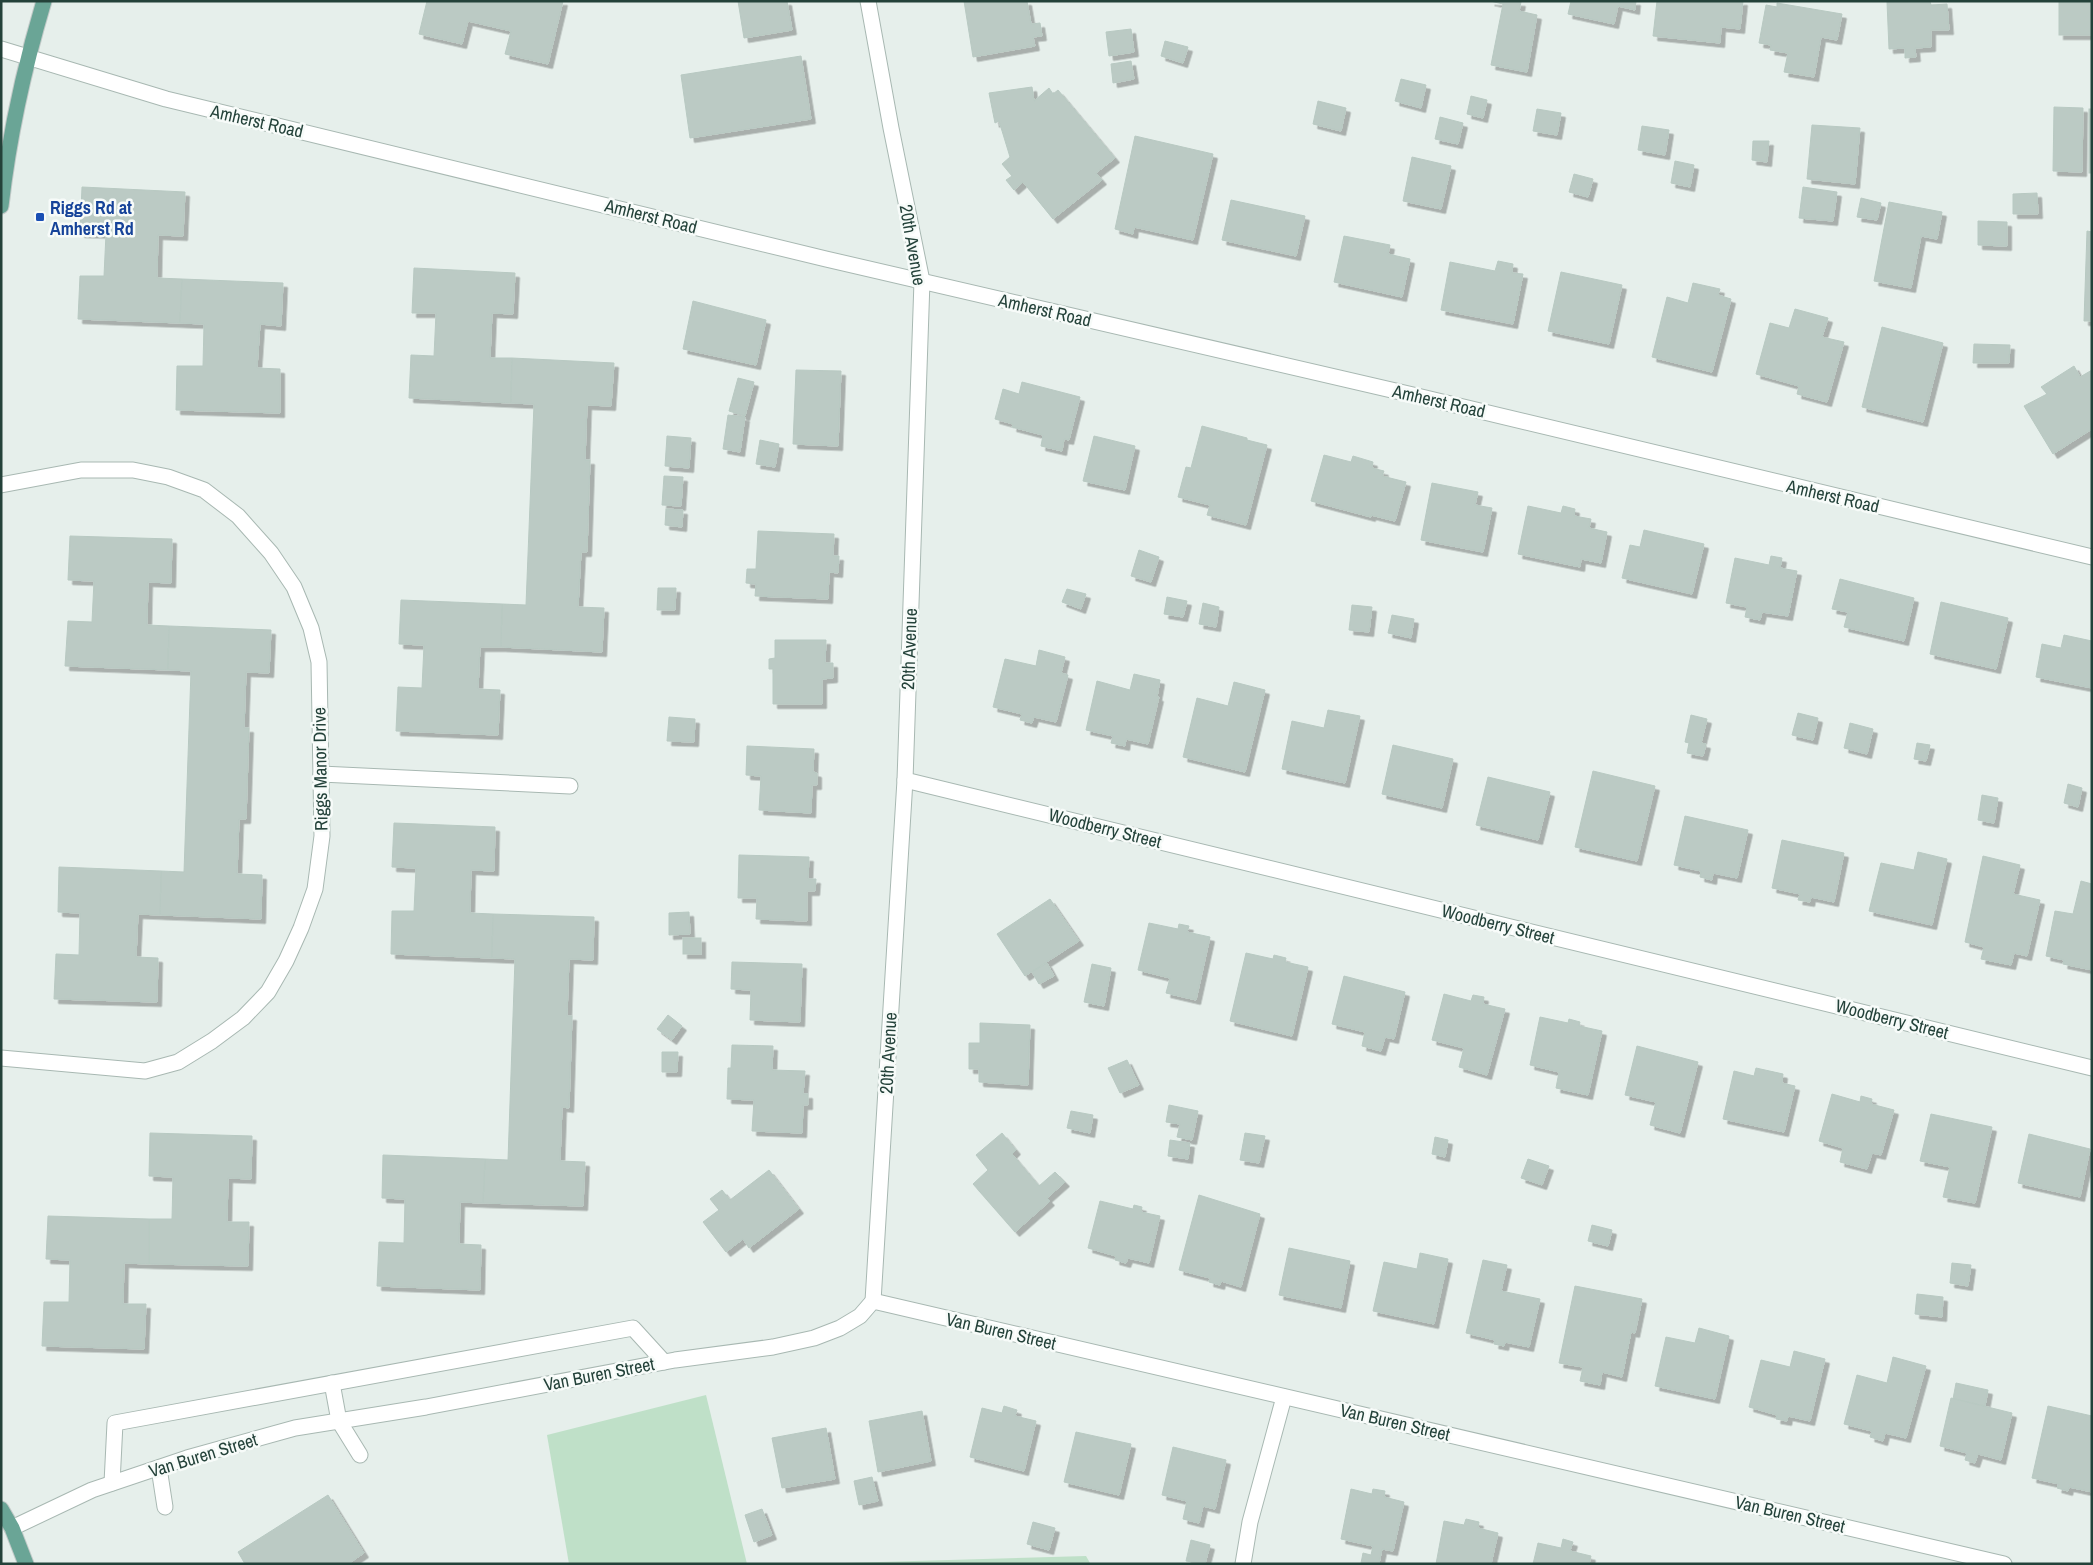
<svg xmlns="http://www.w3.org/2000/svg" width="2093" height="1565" font-family="'Archivo Narrow',sans-serif">
<style>
.green{fill:#bfe0c8}
.building{fill:#bbcac4;stroke:#b8c9c2;filter:url(#shadow)}
.lines{fill:none;stroke-linecap:round;stroke-linejoin:round}
.service-casing{stroke:#a8b8b2;stroke-width:17}
.minor-casing{stroke:#a8b8b2;stroke-width:17}
.primary-casing{stroke:#c2cac8;stroke-width:17}
.service{stroke:#fff;stroke-width:15}
.minor{stroke:#fff;stroke-width:15}
.primary{stroke:#6aa596;stroke-width:15}
.transit-dot{fill:#1a4fb4;stroke:#f7fbf9;stroke-width:2}
.labels{text-anchor:middle;dominant-baseline:central;stroke-width:5;stroke-linejoin:round;paint-order:stroke}
.street-label{font-size:18px;fill:#24423a;stroke:#f7fbf9}
.transit-label{font-size:18px;font-weight:bold;fill:#164399;stroke:#f7fbf9;text-anchor:start}
</style>
<defs>
<filter id="shadow"><feDropShadow dx="4.5" dy="4.5" stdDeviation="0" flood-color="#0004"/></filter>
</defs>
<rect width="100%" height="100%" fill="#e6efeb"/>
<!-- green -->
<g class="green">
<path d="M706,1395l41,169h-178l-22,-129z"/>
<path d="M1086,1556l4,7 21,1h-301z"/>
</g>
<!-- building -->
<g class="building">
<path d="M427,1h136l-15,63 -43,-10 6,-23 -43,-10 -6,23 -43,-10z"/>
<path d="M738,1h49l5,29 -48,8z"/>
<path d="M964,1h63l4,23 9,-1 2,13 -9,1 2,9 -62,11z"/>
<path d="M1490,1l31,1 -2,9 18,4 -10,57 -36,-7 12,-61z"/>
<path d="M1571,1h65l-1,9 -17,-4 -4,18 -46,-10z"/>
<path d="M1657,1h86l-3,28 -19,-2 -1,16 -67,-7z"/>
<path d="M1930,1l1,4 16,-1 2,26h-18v17l-16,1 1,9 -11,1v-10l-16,1 -2,-47z"/>
<rect x="2059" y="1" width="33" height="34"/>
<path d="M1777,3l65,11 -5,26 -16,-3 -7,40 -30,-5 4,-19 -18,-3 1,-5 -12,-2 7,-38 11,2z"/>
<path d="M1131,29l3,23 -25,4 -3,-24z"/>
<path d="M1165,41l23,6 -5,16 -22,-7z"/>
<path d="M801,56l10,63 -121,19 -9,-63z"/>
<path d="M1131,61l3,18 -21,4 -2,-19z"/>
<path d="M1401,79l25,6 -5,23 -26,-7z"/>
<path d="M1032,87l2,14 15,-13 4,6 5,-4 57,68 -19,15 6,7 -49,39 -30,-37 -9,8 -8,-10 6,-4 -10,-12 8,-7 -11,-36 -4,2 -6,-30z"/>
<path d="M1471,96l16,4 -4,18 -16,-4z"/>
<path d="M1318,101l28,7 -5,23 -28,-7z"/>
<path d="M2054,107l29,1 -1,64 -29,-1z"/>
<path d="M1537,109l24,4 -4,22 -24,-4z"/>
<rect x="2089" y="109" width="3" height="64"/>
<path d="M1440,117l23,6 -5,21 -23,-5z"/>
<path d="M1812,125l48,3 -5,56 -48,-5z"/>
<path d="M1642,126l27,4 -4,25 -27,-5z"/>
<path d="M1135,136l78,18 -20,86 -59,-13 -1,7 -18,-5z"/>
<path d="M1753,141h16l-2,21 -15,-2z"/>
<path d="M1412,157l39,9 -10,43 -38,-8z"/>
<path d="M1675,161l19,4 -4,22 -19,-4z"/>
<path d="M1574,174l19,5 -5,18 -19,-5z"/>
<path d="M82,187l103,5 -2,44 -25,-1 -1,43 25,1 -2,44 -102,-4 2,-43h24l2,-42 -26,-1z"/>
<path d="M1803,187l34,5 -4,29 -34,-3z"/>
<path d="M2037,193l1,21h-25v-20z"/>
<path d="M1861,198l20,5 -4,17 -20,-3z"/>
<path d="M1231,200l74,16 -9,40 -74,-16z"/>
<path d="M1889,202l53,10 -5,27 -16,-3 -10,52 -37,-7z"/>
<path d="M1978,221l29,1v24l-29,-1z"/>
<path d="M2087,231l5,1v89h-8z"/>
<path d="M1344,236l46,9 -2,9 22,5 -8,38 -68,-15z"/>
<path d="M1498,261l15,3 -1,9 11,1 -10,50 -72,-14 9,-48 45,9z"/>
<path d="M414,268l101,5 -2,41 -21,-1 -2,45h22l-1,45 -102,-5 2,-43 23,1 2,-43h-24z"/>
<path d="M1561,272l61,13 -13,59 -61,-13z"/>
<path d="M182,279l101,4 -2,43 -21,-2 -3,44 23,1v44l-104,-3 1,-44h26l1,-42 -24,-1z"/>
<path d="M1693,283l27,6 -2,6 13,4 -19,73 -60,-15 15,-60 21,6z"/>
<path d="M693,301l73,19 -10,45 -73,-16z"/>
<path d="M1795,309l33,9 -6,19 22,5 -17,60 -30,-8 2,-8 -43,-12 14,-51 19,5z"/>
<path d="M1882,327l61,16 -20,79 -61,-15z"/>
<path d="M1974,344l36,1 -1,18h-36z"/>
<path d="M512,358l102,5 -3,43 -24,-1 -2,55h5l-3,92h-6l-3,55 26,1 -2,44 -101,-5 1,-43 24,1 8,-201 -23,-1z"/>
<path d="M2074,366l6,11 12,-7v59l-39,25 -29,-48 23,-12 -6,-7z"/>
<path d="M796,370l45,1 -3,75 -45,-2z"/>
<path d="M738,378l16,4 -9,34 -16,-5z"/>
<path d="M1022,382l58,15 -11,43 -5,-1 -2,12 -21,-5 2,-11 -31,-8 1,-3 -18,-5 8,-30 16,5z"/>
<path d="M728,415l17,2 -5,35 -17,-3z"/>
<path d="M1202,426l45,12v2l20,5 -21,80 -39,-10 3,-10 -32,-8 8,-30 5,1z"/>
<path d="M667,436l24,2 -2,30 -24,-2z"/>
<path d="M1094,436l41,10 -10,44 -42,-9z"/>
<path d="M760,440l19,4 -4,23 -19,-3z"/>
<path d="M1324,455l27,7 2,-6 20,6 -1,6 12,3 -2,5 24,6 -11,39 -24,-6v2l-60,-16z"/>
<path d="M664,476l19,1 -2,29 -19,-1z"/>
<path d="M1432,483l46,9 -3,13 17,3 -9,44 -62,-12z"/>
<path d="M1528,506l33,7 2,-7 12,3 -1,7 17,3 -2,9 18,4 -6,31 -20,-4 -1,8 -62,-13z"/>
<path d="M666,509l17,1 -1,17 -17,-2z"/>
<path d="M1644,530l60,14 -12,50 -70,-16 8,-33 10,2z"/>
<path d="M758,531l76,3 -1,22h6l-1,17 -9,-1 -1,27 -73,-3 1,-12 -10,-1 1,-14h9z"/>
<path d="M70,536l102,3 -1,44 -23,-1 -1,43 22,1 -1,44 -103,-4 3,-45 24,1 2,-41 -26,-1z"/>
<path d="M1139,550l20,7 -8,25 -20,-6z"/>
<path d="M1771,556l11,2 -2,10 17,3 -9,45 -26,-4 -2,8 -15,-3 2,-10 -21,-4 9,-45 34,7z"/>
<path d="M1840,579l74,19 -10,43 -60,-14 4,-15 -16,-3z"/>
<path d="M658,588h18l-1,22h-18z"/>
<path d="M1067,589l19,5 -5,15 -19,-7z"/>
<path d="M1167,597l20,4 -4,16 -19,-3z"/>
<path d="M401,600l101,4 -1,43h-21l-2,42 22,1 -2,45 -102,-4 2,-44 24,1 2,-43 -25,-1z"/>
<path d="M1941,602l67,16 -12,51 -66,-15z"/>
<path d="M1203,603l16,4 -3,20 -17,-3z"/>
<path d="M1352,605l20,2 -3,25 -20,-2z"/>
<path d="M1392,615l22,4 -3,19 -23,-5z"/>
<path d="M169,626l102,4 -2,43 -23,-1 -2,56h5l-3,91h-7l-2,55 25,1 -1,44 -101,-4 1,-44 23,1 7,-201 -23,-1z"/>
<path d="M2064,635l28,6v47l-56,-11 6,-33 19,4z"/>
<path d="M775,640h51l-1,23h8v15l-11,1v25h-49v-35h-4v-10l6,-1z"/>
<path d="M1039,650l26,7 -4,16 7,2 -12,47 -22,-5 -2,6 -12,-3 2,-6 -29,-7 12,-48 31,7z"/>
<path d="M1134,674l26,6 -3,17h2l-11,47 -22,-5 -1,7 -14,-3 2,-7 -27,-6 11,-49 33,9z"/>
<path d="M1234,682l31,8 -20,82 -62,-15 14,-59 31,8z"/>
<path d="M1328,710l32,6 -15,67 -63,-14 10,-48 32,7z"/>
<path d="M1798,713l20,5 -5,22 -21,-5z"/>
<path d="M1691,715l16,4 -6,24 5,1 -3,12 -16,-3 2,-10 -4,-1z"/>
<path d="M669,717l26,2 -1,23 -27,-1z"/>
<path d="M1850,723l23,6 -6,25 -23,-6z"/>
<path d="M1917,743l13,2 -4,16 -12,-2z"/>
<path d="M1393,745l60,14 -11,49 -60,-14z"/>
<path d="M747,746l67,3 -1,23 4,1v12h-5l-1,28 -52,-3 2,-34 -15,-1z"/>
<path d="M1593,771l62,15 -18,75 -62,-14z"/>
<path d="M1488,777l62,15 -12,48 -62,-15z"/>
<path d="M2068,784l14,4 -4,19 -14,-4z"/>
<path d="M1982,795l16,3 -4,25 -16,-3z"/>
<path d="M1685,816l63,14 -11,48 -24,-5 -1,7 -12,-3 1,-6 -27,-6z"/>
<path d="M394,823l101,4 -1,44 -23,-1 -1,43 23,1 -1,44 -101,-4 1,-43h22l2,-43 -24,-1z"/>
<path d="M1782,840l62,13 -10,49 -23,-5 -1,5 -12,-2 2,-6 -28,-6z"/>
<path d="M1918,852l29,7 -15,66 -63,-14 12,-48 33,7z"/>
<path d="M739,855l70,2 -1,22h8l-1,12h-8v30l-51,-2 1,-21h-19z"/>
<path d="M1983,856l37,9 -7,29 27,6 -13,56 -13,-3 -3,12 -30,-6 3,-12 -19,-5z"/>
<path d="M59,867l102,4 -1,44 -22,-1 -2,43 22,1 -1,44 -103,-3 2,-45 23,1 1,-42 -22,-1z"/>
<path d="M2081,881l11,3v86l-29,-6 1,-4 -18,-4 9,-45 18,3z"/>
<path d="M1050,899l29,42 -54,35 -28,-42z"/>
<path d="M689,912l1,22 -21,1v-22z"/>
<path d="M493,914l101,3 -1,43 -24,-1 -2,57h5l-3,92 -7,-1 -2,54 25,1 -2,44 -100,-3 2,-44 23,1 7,-201 -23,-1z"/>
<path d="M1149,923l29,6 1,-5 10,2 -2,6 23,5 -14,63 -30,-7 4,-15 -32,-8z"/>
<rect x="683" y="938" width="18" height="16"/>
<path d="M1246,953l27,6 1,-4 12,3 -1,4 23,5 -16,69 -62,-15z"/>
<path d="M732,962l70,2 -2,58 -50,-2 1,-30 -20,-1z"/>
<path d="M1047,963l7,13 -15,8 -7,-12z"/>
<path d="M1092,964l19,4 -7,38 -20,-4z"/>
<path d="M1344,976l61,16 -11,47 -9,-2 -4,14 -19,-5 3,-14 -33,-8z"/>
<path d="M1444,994l27,7 2,-6 11,2 -1,7 22,5 -18,66 -28,-8 5,-19 -32,-8z"/>
<path d="M668,1015l14,11 -10,14 -15,-11z"/>
<path d="M1540,1017l28,6 1,-4 11,3 -1,4 23,5 -14,64 -32,-7 3,-16 -29,-7z"/>
<path d="M980,1023l50,2 -2,60 -49,-3v-13h-10v-26h11z"/>
<path d="M732,1045l41,1 -1,24 33,1 -2,23h5v11h-5l-1,28 -50,-2 2,-31 -27,-1 1,-31h3z"/>
<path d="M1637,1046l61,16 -18,71 -30,-8 6,-23 -31,-7z"/>
<path d="M662,1052h16l-1,20h-15z"/>
<path d="M1127,1060l12,25 -19,8 -12,-25z"/>
<path d="M1756,1068l27,6 -1,9 13,3 -11,46 -61,-13 11,-48 20,5z"/>
<path d="M1832,1094l28,8 1,-6 11,3 -1,5 23,6 -13,45 -9,-2 -5,16 -27,-7 3,-14 -24,-7z"/>
<path d="M1169,1105l29,6 -6,29 -15,-3 3,-13 -14,-2z"/>
<path d="M1071,1111l22,4 -3,18 -23,-5z"/>
<path d="M1931,1114l61,13 -17,76 -32,-6 7,-30 -30,-6z"/>
<path d="M150,1133l102,3 -1,43 -23,-1 -1,44h22l-1,44 -99,-2v-45h23l1,-42 -24,-1z"/>
<path d="M1002,1133l14,17 -4,4 27,32 16,-14 10,10 -18,16 3,3 -35,31 -42,-48 15,-14 -12,-15z"/>
<path d="M1245,1133l20,3 -6,27 -19,-3z"/>
<path d="M2029,1134l61,15 -10,48 -62,-14z"/>
<path d="M1435,1137l13,3 -3,17 -13,-3z"/>
<path d="M1170,1140l20,3 -2,16 -20,-3z"/>
<path d="M383,1155l102,4 -2,44 -23,-1 -1,42 22,1 -1,45 -103,-4 2,-44 25,1 1,-44 -23,-1z"/>
<path d="M1528,1159l21,7 -7,19 -21,-7z"/>
<path d="M769,1170l30,39 -50,39 -6,-9 -17,13 -23,-30 16,-12 -9,-11 12,-9 8,10z"/>
<path d="M1199,1195l61,19 -19,73 -20,-6 -1,4 -11,-3 1,-4 -31,-8z"/>
<path d="M1100,1201l33,8 1,-4 8,2 -1,5 19,4 -11,47 -21,-5 -2,5 -11,-3 1,-4 -28,-8z"/>
<path d="M48,1216l101,3v45l-25,-1 -1,41h23l-2,45 -102,-3 2,-44h25l1,-42 -24,-1z"/>
<path d="M1592,1225l20,5 -4,16 -20,-5z"/>
<path d="M1289,1248l61,13 -9,47 -62,-13z"/>
<path d="M1420,1253l28,6 -14,65 -61,-13 11,-49 33,7z"/>
<path d="M1483,1260l24,5 -6,26 39,8 -11,48 -24,-5 -1,4 -10,-2 1,-4 -29,-7z"/>
<path d="M1952,1263l19,2 -3,21 -18,-3z"/>
<path d="M1575,1286l67,13 -7,34 -4,-1 -9,45 -20,-5 -2,13 -20,-4 3,-14 -24,-4z"/>
<path d="M1917,1294l26,3 -1,20 -27,-3z"/>
<path d="M1699,1328l30,8 -14,63 -60,-13 11,-49 29,6z"/>
<path d="M1794,1351l31,8 -15,62 -22,-5 -1,5 -11,-2 1,-4 -28,-8 12,-47 29,7z"/>
<path d="M1893,1357l33,9 -20,72 -21,-5 -2,8 -13,-4 2,-6 -28,-7 13,-49 30,8z"/>
<path d="M1956,1383l32,7 -3,16 -32,-7z"/>
<path d="M1951,1398l61,15 -11,47 -23,-6 -3,9 -10,-3 2,-7 -27,-7z"/>
<path d="M1004,1406l13,4 -2,6 21,5 -12,50 -54,-14 12,-49 20,5z"/>
<path d="M2048,1406l44,10v76l-23,-5 -1,4 -11,-3 2,-4 -27,-6z"/>
<path d="M922,1411l9,50 -53,11 -9,-51z"/>
<path d="M826,1428l9,51 -53,9 -10,-50z"/>
<path d="M1076,1432l55,12 -12,51 -55,-13z"/>
<path d="M1173,1447l53,13 -11,49 -12,-3 -4,17 -16,-4 4,-18 -25,-6z"/>
<path d="M872,1477l6,24 -19,4 -5,-24z"/>
<path d="M1351,1489l21,5 1,-5 12,2 -1,6 20,5 -11,49 -11,-2 -3,15 -18,-1 2,-10 8,2 2,-9 -32,-7z"/>
<path d="M328,1495l36,58 -16,11h-103l-7,-12z"/>
<path d="M762,1509l10,26 -18,7 -9,-27z"/>
<path d="M1466,1519l13,3 -1,6 20,5 -7,31h-55l8,-43 20,4z"/>
<path d="M1033,1522l22,6 -6,22 -22,-6z"/>
<path d="M1563,1539l10,3 -3,9 21,5 -2,8h-56l5,-21 23,5z"/>
<path d="M1191,1540l19,5 -5,19 -19,-3z"/>
</g>
<g class="lines">
<defs>
<g id="service">
<path d="M1,485l80,-15h52l35,7 36,13 34,26 33,37 23,34 17,41 8,34 3,174 -7,53 -14,39 -15,33 -18,31 -25,26 -31,23 -34,21 -33,9 -144,-13"/>
<path d="M321,774l249,12"/>
<path d="M332,1383l7,38 21,34"/>
<path d="M159,1468l6,39"/>
<path d="M112,1483l3,-60 518,-95 31,34"/>
<path d="M1243,1564l7,-42 34,-125"/>
</g>
<g id="minor">
<path d="M868,1l23,127 31,153 -17,499 -32,521"/>
<path d="M1,49l165,50 660,160 587,136 679,162"/>
<path d="M905,780l1187,288"/>
<path d="M12,1528l80,-38 95,-32 108,-30 131,-21 249,-47 98,-13 41,-9 26,-10 20,-12 13,-15 1131,263"/>
</g>
<g id="primary">
<path d="M1,206c8,-70 23,-138 43,-205"/>
<path d="M1,1509l11,19 14,36"/>
</g>
</defs>
<!-- service casing -->
<use href="#service" class="service-casing"/>
<!-- minor casing -->
<use href="#minor" class="minor-casing"/>
<!-- primary casing -->
<use href="#primary" class="primary-casing"/>
<!-- service -->
<use href="#service" class="service"/>
<!-- minor -->
<use href="#minor" class="minor"/>
<!-- primary -->
<use href="#primary" class="primary"/>
</g>
<!-- markers -->
<rect class="transit-dot" x="35" y="212" width="10" height="10" rx="2.5"/>
<g class="labels">
<!-- street labels -->
<g class="street-label">
<text transform="translate(257 121) rotate(13)">Amherst Road</text>
<text transform="translate(651 216) rotate(14)">Amherst Road</text>
<text transform="translate(913 245) rotate(80)">20th Avenue</text>
<text transform="translate(1045 310) rotate(13)">Amherst Road</text>
<text transform="translate(1439 401) rotate(13)">Amherst Road</text>
<text transform="translate(1833 496) rotate(13)">Amherst Road</text>
<text transform="translate(909 649) rotate(-88)">20th Avenue</text>
<text transform="translate(320 769) rotate(-91)">Riggs Manor Drive</text>
<text transform="translate(1105 828) rotate(14)">Woodberry Street</text>
<text transform="translate(1498 924) rotate(14)">Woodberry Street</text>
<text transform="translate(1892 1019) rotate(14)">Woodberry Street</text>
<text transform="translate(888 1053) rotate(-87)">20th Avenue</text>
<text transform="translate(1001 1331) rotate(13)">Van Buren Street</text>
<text transform="translate(599 1374) rotate(-11)">Van Buren Street</text>
<text transform="translate(1395 1422) rotate(13)">Van Buren Street</text>
<text transform="translate(203 1455) rotate(-17)">Van Buren Street</text>
<text transform="translate(1790 1514) rotate(13)">Van Buren Street</text>
</g>
<!-- transit labels -->
<g class="transit-label">
<text x="50" y="207">Riggs Rd at<tspan x="50" dy="21">Amherst Rd</tspan></text>
</g>
</g>
<!-- border -->
<rect width="2093" height="1565" fill="none" stroke="#24423a" stroke-width="5"/>
</svg>
